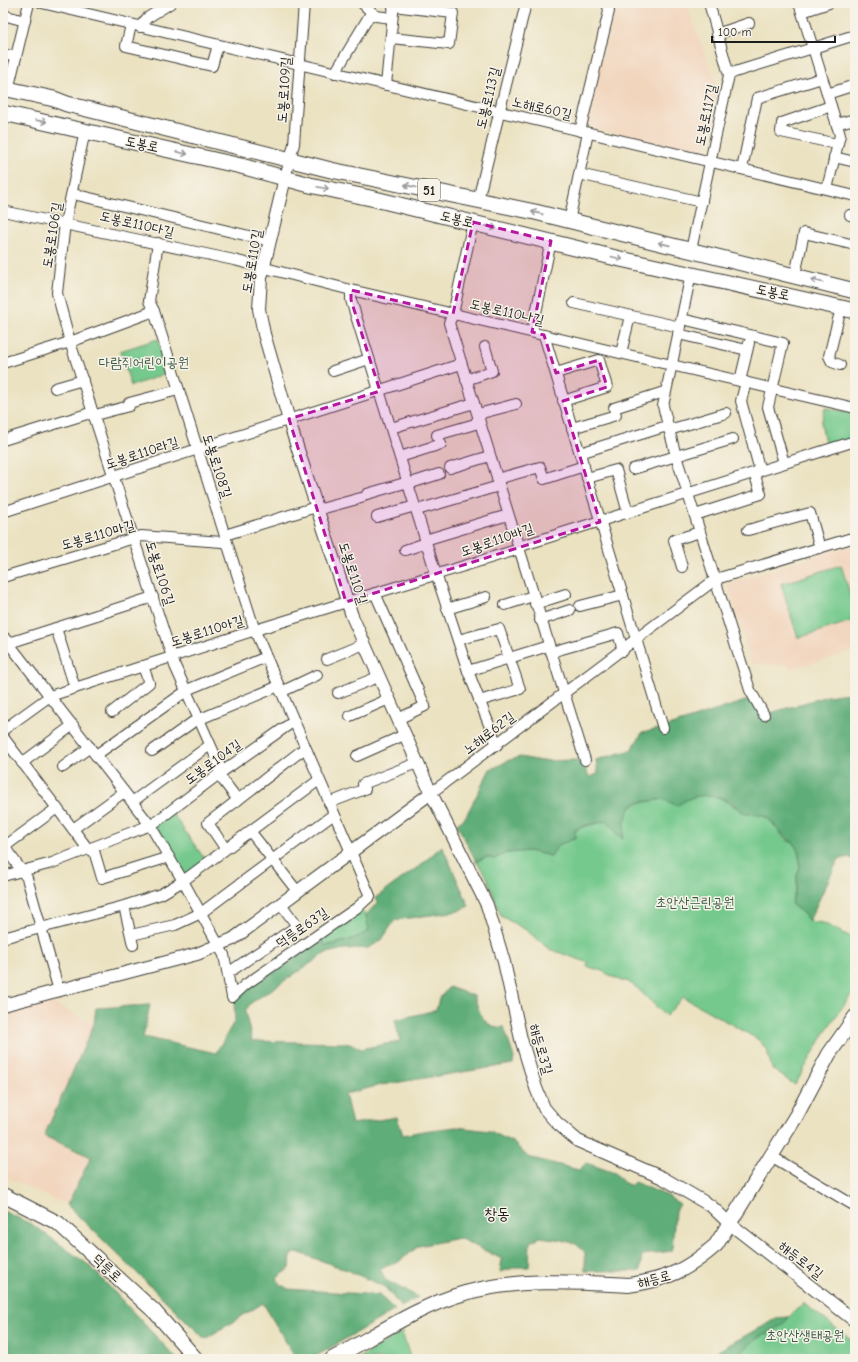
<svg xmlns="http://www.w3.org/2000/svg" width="858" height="1362" font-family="'Comic Neue','Poor Story',sans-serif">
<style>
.built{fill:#f2d5bd}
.green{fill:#74c98d;stroke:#487254}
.forest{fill:#5fad78;stroke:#3e644a}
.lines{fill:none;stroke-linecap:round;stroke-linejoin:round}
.minor-casing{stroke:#3b3a35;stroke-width:12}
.tertiary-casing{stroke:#3b3a35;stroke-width:14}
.secondary-casing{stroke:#3b3a35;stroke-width:16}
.primary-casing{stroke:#3b3a35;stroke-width:17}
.minor{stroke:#fff;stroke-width:10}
.tertiary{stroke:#fff;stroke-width:12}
.secondary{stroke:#fff;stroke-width:14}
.primary{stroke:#fff;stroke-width:15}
.oneway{stroke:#999}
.marked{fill:#b5179e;fill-opacity:0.2;stroke:#b5179e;stroke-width:3;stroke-dasharray:8 5;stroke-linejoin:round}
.labels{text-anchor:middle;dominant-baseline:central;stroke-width:3;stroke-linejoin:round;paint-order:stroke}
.shield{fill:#f7f3e8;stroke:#5e5c59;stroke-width:1}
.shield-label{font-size:13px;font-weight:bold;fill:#1c1c1c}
.street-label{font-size:14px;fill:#1c1c1c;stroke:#f7f3e8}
.park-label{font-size:14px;fill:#3b5944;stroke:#f7f3e8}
.quarter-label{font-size:16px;fill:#1c1c1c;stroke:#f7f3e8}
</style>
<rect width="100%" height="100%" fill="#f7f3e8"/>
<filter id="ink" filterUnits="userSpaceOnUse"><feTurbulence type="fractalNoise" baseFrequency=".025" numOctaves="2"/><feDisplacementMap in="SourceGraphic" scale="8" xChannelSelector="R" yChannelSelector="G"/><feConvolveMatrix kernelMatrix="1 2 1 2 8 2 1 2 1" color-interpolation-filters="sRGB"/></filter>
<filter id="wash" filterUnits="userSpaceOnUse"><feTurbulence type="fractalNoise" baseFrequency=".012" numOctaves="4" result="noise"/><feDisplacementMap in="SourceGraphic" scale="16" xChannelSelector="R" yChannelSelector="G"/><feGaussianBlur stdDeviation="0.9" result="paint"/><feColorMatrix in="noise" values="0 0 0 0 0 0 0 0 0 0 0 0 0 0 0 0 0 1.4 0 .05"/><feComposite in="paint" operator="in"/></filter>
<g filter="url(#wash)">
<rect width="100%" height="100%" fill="#ebe2c1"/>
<!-- built -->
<g class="built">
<path d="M612,3h74l32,86 -14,64 -119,-26 29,-116z"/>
<path d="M855,543v108l-64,18 -4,-4 -35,-1 -25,-80z"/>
<path d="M52,1003l42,21 -50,112 47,21 -24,48 -64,-29v-138l6,-8 -6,-15z"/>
</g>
<!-- green -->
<g class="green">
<path d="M158,339l10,34 -37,13 -11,-35z"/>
<path d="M825,408l30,6v23l-29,10 -5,-23z"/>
<path d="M841,565l14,44v11l-57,18 -17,-54z"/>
<path d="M700,795l21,3 26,16h12l10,5 17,21 8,3 5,10 1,14 -3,8v11l-6,18 12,9 6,8 14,2 32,16v50l-28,40 -32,56 -23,-16 -5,-19 -8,-10 -76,-43 -17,19 -30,-29 -9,-6h-6l-19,-10 -16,-5 3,-3 -40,-14 -23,-19 -25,-14 -14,-39 -11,-16 11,-4 7,2 12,-6 11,-1 12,-1 22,5 7,-11 6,-3 15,-14 26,-7 6,2 7,12 12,-27 7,-5 27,-4 13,6 7,-5z"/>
<path d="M172,813l34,48 -20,15 -32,-49z"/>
<path d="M358,907l8,8 3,16 -14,8 -30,7 -4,-12z"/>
<path d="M803,1303l46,35 6,10v11h-151l73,-41 12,-1z"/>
<path d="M402,1332l8,25 3,2h-55z"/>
</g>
<!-- forest -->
<g class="forest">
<path d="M855,692v168l-7,-3 -10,3 -29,61 -6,-8 -12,-9 6,-18v-11l3,-8 -1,-14 -5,-10c-11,-5 -15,-15 -24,-23 -8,-7 -14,-4 -23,-6 -6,-2 -10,-7 -15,-11 -18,-11 -39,-10 -55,3l-13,-7 -27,4 -7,5 -5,12 -2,19c-8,-5 -9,-14 -18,-18 -11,4 -22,3 -31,10l3,7 -19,7 -7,11 -22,-5 -12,1 -11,1 -12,6 -7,-2 -11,4 -19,-37 8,-6 25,-49 6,-2 13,-7 11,-3 21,4 37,-1 6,6 5,11 9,-3 -2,-14 35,-10 11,-17 21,-5 88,-29 13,16 63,-19z"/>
<path d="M442,846l27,60 -10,5 -64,9 -14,21 -13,7 -23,1 -19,4 -75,50 -6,8 7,30 92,2 10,2 7,4 39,-8 -5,-21 41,-10 3,-11 10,-12 25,9c6,17 9,33 30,31l10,31 -1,6 -132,21 -36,9 7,30 45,-7 6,18 20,-4 33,-4 34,4 24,12 14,14 51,13 7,-7 29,10 8,9 8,4 3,-4 34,14 12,9 -5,6 -3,40 -30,4 -2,16h-55v-19l-9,-8 -14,-4 -22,-3 -10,5 -1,25h-12l-17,5 2,-13 -43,-21 -40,8 -22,17 -17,5 5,12 33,17 -17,10 -16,-20 -38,-17 -50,-18 -6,3 -1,13 -13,10 2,5 9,6 91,6 16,15 -84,49h-15l-33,-56 -58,36 -138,-134 24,-48 -47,-21 50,-112 2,-16 54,-3 -7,32 73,16 19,-33 -1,-20 13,-12 41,-25 9,-10 25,-15 3,8c16,-3 30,-7 44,-15l-3,-16 12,-13 -3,-4 47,-34z"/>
<path d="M3,1211l30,14 57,41 87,93h-174z"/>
<path d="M789,1317c-8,12 -17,13 -29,20 -9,6 -18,13 -24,22h-32l73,-41z"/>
</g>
</g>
<g filter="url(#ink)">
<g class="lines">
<defs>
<g id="minor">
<path d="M42,3l813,193"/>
<path d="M362,3l14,13 16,2"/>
<path d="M799,3l41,132 -13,54"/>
<path d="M802,12l27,-9"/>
<path d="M3,15l22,6"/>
<path d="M131,25l-5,21 86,20 6,-21"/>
<path d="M140,27l7,-9 24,-15"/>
<path d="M717,34l32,-11"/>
<path d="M391,38l58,6 4,-31 -60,-7"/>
<path d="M3,54l13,3"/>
<path d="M335,73l36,-60"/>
<path d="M729,75l6,-3 120,-37"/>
<path d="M386,85l8,-82"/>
<path d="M8,90l21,-87"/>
<path d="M827,94l28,-9"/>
<path d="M831,106l-49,17 -1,9 56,12"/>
<path d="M836,124l19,-5"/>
<path d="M85,131l-20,92 -8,70 13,49 105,324 44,98v10l3,5 16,21"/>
<path d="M580,131l29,-120 -2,-8"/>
<path d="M834,157l21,5"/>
<path d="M742,169l15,-71 65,-20"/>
<path d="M579,174l123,28"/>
<path d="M285,178l9,-34 10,-141"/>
<path d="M73,194l197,47"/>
<path d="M478,200l48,-197"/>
<path d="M3,211l231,49 117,30 504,118"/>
<path d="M850,215l5,1"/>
<path d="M569,221l19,-88"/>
<path d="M473,222l-20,92 -4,9 136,437"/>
<path d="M158,243l-9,58 5,10 101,320 115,265 -12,11 -113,78 -13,12"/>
<path d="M691,250l38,-175 -20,-72"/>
<path d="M691,274l-28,132 13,50 74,234 14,25"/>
<path d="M795,275l9,-42 51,12"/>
<path d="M351,290v10l85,274 32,97 29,74"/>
<path d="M574,303l106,24"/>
<path d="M682,319l101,24 -15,64 16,56"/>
<path d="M532,332l19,-91"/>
<path d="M678,334l69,16"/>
<path d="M544,335l119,393"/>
<path d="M621,353l9,-37"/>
<path d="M3,363l67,-21 84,-31"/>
<path d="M840,365l-8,-3 -3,-6 12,-48"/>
<path d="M333,371l36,-12"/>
<path d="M556,373l43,-13 8,27 -44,14"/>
<path d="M466,380l26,-9 -7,-24"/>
<path d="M740,381l9,-38"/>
<path d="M746,382l-5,19 19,70"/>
<path d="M55,388l28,-8"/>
<path d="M391,428l83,-25"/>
<path d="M572,428l44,-13 -2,-7 50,-16"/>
<path d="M669,430l57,-17"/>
<path d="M3,440l84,-26 8,1 34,-9v-3l49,-13"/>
<path d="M580,453l87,-27"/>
<path d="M400,457l41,-13 -4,-9 38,-11 7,-11 34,-9"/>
<path d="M450,468l40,-12"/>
<path d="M633,469l100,-30"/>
<path d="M587,478l29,-8 12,43"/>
<path d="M497,479l43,-12 4,12 40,-13"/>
<path d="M408,484l31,-10"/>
<path d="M367,494l41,-12"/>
<path d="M317,510l44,-12"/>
<path d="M417,510l82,-24"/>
<path d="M3,512l458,-148"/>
<path d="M695,515l66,-21 -7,-21"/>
<path d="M377,517l38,-11"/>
<path d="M748,530l62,-17 10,35"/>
<path d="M425,540l83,-25"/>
<path d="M405,550l21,-7"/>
<path d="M682,567l-8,-27 26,-8"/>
<path d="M3,577l138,-41 81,6 6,-8 88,-27"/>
<path d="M375,593l50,113 -27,13"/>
<path d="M535,604l31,-10"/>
<path d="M505,605l28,-9"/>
<path d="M580,606l43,-11"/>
<path d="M447,609l39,-12"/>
<path d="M540,620l30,-10"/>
<path d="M56,628l19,60"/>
<path d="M3,636l147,189 33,56 41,74 8,42"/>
<path d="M458,640l41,-11 21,60 -41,12"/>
<path d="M9,643l144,-46"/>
<path d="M551,652l67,-19 5,18"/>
<path d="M327,659l37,-15"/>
<path d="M468,671l80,-25"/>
<path d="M281,692l36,-17"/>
<path d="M338,693l40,-16"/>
<path d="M112,712l37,-29 -6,-17"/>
<path d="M350,716l39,-17"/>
<path d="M3,730l47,-34 212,-68 254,-78 8,-5 331,-104"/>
<path d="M3,737l85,112 6,2 8,27 67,-21"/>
<path d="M152,751l41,-29 86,-36"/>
<path d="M96,755l93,-66 77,-32"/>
<path d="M357,756l47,-21"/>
<path d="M22,763l51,-38"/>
<path d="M63,767l27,-20"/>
<path d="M431,793l285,-214 139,-42"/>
<path d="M132,802l78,-57"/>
<path d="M329,803l36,-14 -2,-5 54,-21"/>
<path d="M73,829l51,-37"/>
<path d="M250,831l47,60"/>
<path d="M3,845l24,33 32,113"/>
<path d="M4,847l53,-39"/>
<path d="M225,848l-17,-25 97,-75"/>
<path d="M3,876l49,-13 101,-39 66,-50 75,-53"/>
<path d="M124,906l9,39"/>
<path d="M131,935l44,-10 26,-12 133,-99"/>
<path d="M3,938l121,-32 37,-12 22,-13 136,-101"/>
<path d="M228,973l69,-47 -16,-22"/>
<path d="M771,1156l84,50"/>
</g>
<g id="tertiary">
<path d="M285,178l-24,100 -2,31 5,25 29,100 59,182 79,177 56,112 17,57 17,77 15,49 8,20 12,14 22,19 85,37 48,28 18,17 126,98"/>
<path d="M3,1005l194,-51 36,-15 198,-146"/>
</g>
<g id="secondary">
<path d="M3,1195l55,28 97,89 41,47"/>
<path d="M332,1359c43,-23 86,-53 133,-66 53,-15 109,-11 163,-8 39,-5 59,-15 88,-40l80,-129 33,-62 26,-37"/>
</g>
<g id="primary">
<path d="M3,88l51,11 13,5 264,66 204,42 320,79"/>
<path d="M3,113l238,53 69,19 65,14 241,59 239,53"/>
</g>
</defs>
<!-- minor casing -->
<use href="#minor" class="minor-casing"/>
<!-- tertiary casing -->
<use href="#tertiary" class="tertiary-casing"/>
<!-- secondary casing -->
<use href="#secondary" class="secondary-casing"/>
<!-- primary casing -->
<use href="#primary" class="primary-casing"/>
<!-- minor -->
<use href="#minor" class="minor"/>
<!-- tertiary -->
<use href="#tertiary" class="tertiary"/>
<!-- secondary -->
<use href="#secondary" class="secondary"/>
<!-- primary -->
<use href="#primary" class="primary"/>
</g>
<!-- one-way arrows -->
<defs><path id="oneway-shaft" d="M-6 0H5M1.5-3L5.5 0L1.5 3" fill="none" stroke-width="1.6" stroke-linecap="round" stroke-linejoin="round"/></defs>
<g class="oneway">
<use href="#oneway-shaft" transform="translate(41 121) rotate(8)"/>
<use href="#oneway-shaft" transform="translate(182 153) rotate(12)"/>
<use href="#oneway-shaft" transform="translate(410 186) rotate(-167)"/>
<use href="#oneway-shaft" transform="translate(323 188) rotate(12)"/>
<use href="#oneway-shaft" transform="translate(537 213) rotate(-167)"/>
<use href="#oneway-shaft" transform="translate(491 227) rotate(13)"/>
<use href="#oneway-shaft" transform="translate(664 244) rotate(-167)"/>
<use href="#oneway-shaft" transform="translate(617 258) rotate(14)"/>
<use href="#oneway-shaft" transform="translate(817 281) rotate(-165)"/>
</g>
</g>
<!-- marked area -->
<path class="marked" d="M473,222l78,19 -19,91 12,3 12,38 43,-13 8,27 -44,14 37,121 -254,80 -57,-183 91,-28 -29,-91v-10l102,24z"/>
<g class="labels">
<!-- shield labels -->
<rect class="shield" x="418" y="179" width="22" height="22" rx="3"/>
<g class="shield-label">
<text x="429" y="190">51</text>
</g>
<!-- street labels -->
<g class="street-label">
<text transform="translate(284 90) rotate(-86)">도봉로109길</text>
<text transform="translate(488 98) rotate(-76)">도봉로113길</text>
<text transform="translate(542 108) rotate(13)">노해로60길</text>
<text transform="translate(706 115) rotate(-78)">도봉로117길</text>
<text transform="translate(142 144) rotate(12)">도봉로</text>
<text transform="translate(457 219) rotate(13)">도봉로</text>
<text transform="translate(137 224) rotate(13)">도봉로110다길</text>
<text transform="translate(52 235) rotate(-81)">도봉로106길</text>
<text transform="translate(252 261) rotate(-80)">도봉로110길</text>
<text transform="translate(773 292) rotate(12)">도봉로</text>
<text transform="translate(507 312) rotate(13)">도봉로110나길</text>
<text transform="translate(142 453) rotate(-18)">도봉로110라길</text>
<text transform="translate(217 466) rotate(72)">도봉로108길</text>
<text transform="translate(98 535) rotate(-16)">도봉로110마길</text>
<text transform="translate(497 540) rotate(-19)">도봉로110바길</text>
<text transform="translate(160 573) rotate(72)">도봉로106길</text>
<text transform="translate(353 573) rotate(72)">도봉로110길</text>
<text transform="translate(207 631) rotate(-17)">도봉로110아길</text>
<text transform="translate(489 733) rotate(-37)">노해로62길</text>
<text transform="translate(213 762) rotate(-36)">도봉로104길</text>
<text transform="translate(302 928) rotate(-35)">덕릉로63길</text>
<text transform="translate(541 1049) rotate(74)">해등로3길</text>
<text transform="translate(801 1260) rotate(38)">해등로4길</text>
<text transform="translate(107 1268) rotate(42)">덕릉로</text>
<text transform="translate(654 1279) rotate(-14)">해등로</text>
</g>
<!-- park labels -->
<g class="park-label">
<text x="144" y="362">다람쥐어린이공원</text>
<text x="695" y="902">초안산근린공원</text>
<text x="805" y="1335">초안산생태공원</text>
</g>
<!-- quarter labels -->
<g class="quarter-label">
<text x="497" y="1214">창동</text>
</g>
</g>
<!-- margin -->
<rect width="858" height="1362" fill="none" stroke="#f7f3e8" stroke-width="16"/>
<!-- scale -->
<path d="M712 36v6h123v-6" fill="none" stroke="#1c1c1c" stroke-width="2"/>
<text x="718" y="36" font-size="12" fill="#1c1c1c" stroke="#f7f3e8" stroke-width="3" paint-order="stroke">100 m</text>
</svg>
